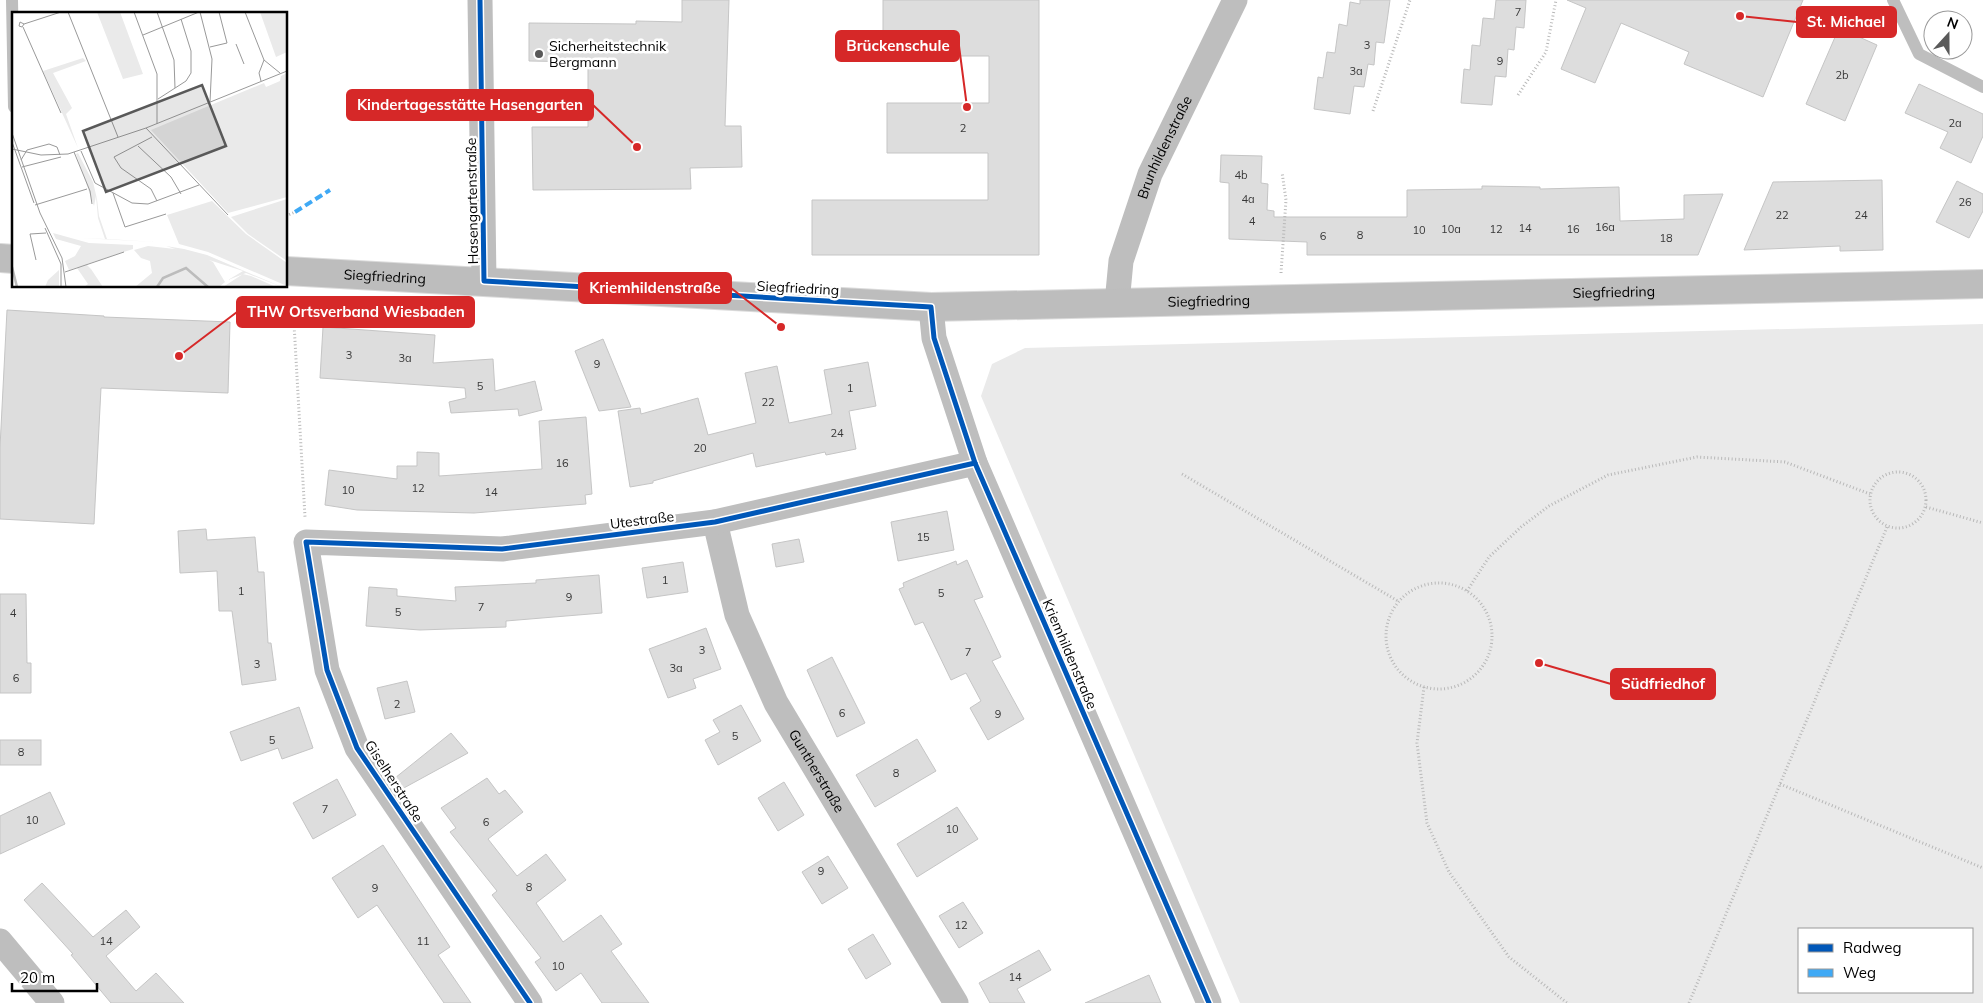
<svg xmlns="http://www.w3.org/2000/svg" width="1983" height="1003" font-family="Mulish,sans-serif">
<style>
.green{fill:#eaeaea;fill-rule:evenodd}
.building{fill:#ddd;stroke:#c5c5c5}
.lines{fill:none;stroke-linecap:round;stroke-linejoin:round}
.primary-casing{stroke:#dbdbdb;stroke-width:30}
.path{stroke:#b8b8b8;stroke-width:3;stroke-dasharray:1 2.5;stroke-linecap:butt}
.lane{stroke:#bebebe;stroke-width:12}
.street{stroke:#bebebe;stroke-width:25}
.primary{stroke:#bdbdbd;stroke-width:28}
.quiet{stroke:#3fa9f5;stroke-width:4;stroke-dasharray:8 4;stroke-linecap:butt}
.cycleway-casing{stroke:#fff;stroke-width:8}
.cycleway{stroke:#0057b8;stroke-width:5}
.poi-dot{fill:#595959;stroke:#fff;stroke-width:2}
.labels{text-anchor:middle;dominant-baseline:central;stroke-width:5;stroke-linejoin:round;paint-order:stroke}
.number-label{font-size:11px;fill:#373737}
.poi-label{font-size:14px;fill:#000;stroke:#fff;text-anchor:start}
.street-label{font-size:14px;fill:#000;stroke:#fff}
.inset-river{fill:none;stroke:#bcbcbc;stroke-width:2.5}
.inset-road{fill:none;stroke:#999;stroke-width:1}
.view{fill:#595959;fill-opacity:0.15;stroke:#595959;stroke-width:2.5}
.inset-edge{fill:none;stroke:#000;stroke-width:2.5}
.leader{fill:none;stroke:#d62828;stroke-width:2}
.callout-dot{fill:#d62828;stroke:#fff;stroke-width:2}
.callout{fill:#d62828;stroke:#d62828;stroke-width:2}
.callout-label{font-size:15px;text-anchor:middle;font-weight:bold;fill:#fff}
</style>
<rect width="100%" height="100%" fill="#fff"/>
<!-- green -->
<path class="green" d="M1983,324v679h-743l-259,-607 11,-32 33,-16zM1799,929h173v63h-173z"/>
<!-- building -->
<g class="building">
<path d="M682,0h47l-4,126h16l1,41 -52,1 1,21 -158,1 -1,-63h56v-65l-59,-1v-38l107,1v-3l46,1z"/>
<path d="M883,0h156v255h-227v-55h176v-47h-101v-50h102v-47h-106z"/>
<path d="M1360,0h30l-6,43 -8,-1 -2,23 -6,-1 -4,23 -10,-1 -4,28 -36,-5 4,-32 5,1 4,-26 8,1 4,-29 8,2 3,-24 10,2z"/>
<path d="M1496,0h30l-2,28 -8,-1 -2,23 -6,-1 -2,28 -11,-1 -3,29 -31,-2 3,-34 6,1 2,-25 8,1 3,-28 11,1z"/>
<path d="M1567,0h236l-40,97 -79,-33 5,-12 -68,-29 -26,60 -34,-14 25,-61z"/>
<path d="M1839,28l38,17 -32,76 -39,-17z"/>
<path d="M1919,84l64,30v22l-12,27 -31,-15 8,-16 -43,-19z"/>
<path d="M1221,155l41,1 -1,27 7,1 -1,26 7,1v6h133v-27l75,-1v-3l58,1v2l79,-2 1,34 64,-2v-24l39,-1 -25,61h-391v-13l-78,-3v-56l-9,-1z"/>
<path d="M1882,180l1,70 -43,1v-5l-96,4 29,-68z"/>
<path d="M1957,181l26,13v17l-14,27 -33,-16z"/>
<path d="M7,310l97,6v1l126,5 -2,71 -127,-5 -7,136 -94,-5v-72z"/>
<path d="M323,327l112,8 -2,28 60,-4 2,32 40,-10 7,29 -23,6 -1,-7 -67,4 -2,-11 17,-4 -1,-10 -145,-10z"/>
<path d="M603,339l28,68 -32,4 -24,-60z"/>
<path d="M868,362l8,44 -27,5 7,38 -30,6 -1,-3 -69,15 -3,-14 -100,28v2l-23,4 -12,-76 22,-3 1,6 57,-16 10,37 48,-12 -11,-50 32,-7 12,57 43,-9 -8,-44z"/>
<path d="M586,417l6,77 -7,1 1,9 -112,9 -117,-3 -32,-5 4,-35 68,9v-13h20v-14l22,1v23l103,-7 -3,-48z"/>
<path d="M947,511l7,39 -56,11 -7,-39z"/>
<path d="M206,529l1,11 48,-3 3,35h6l4,71h3l5,37 -34,5 -10,-74h-13l-2,-40 -37,2 -2,-42z"/>
<path d="M799,539l5,23 -28,5 -4,-23z"/>
<path d="M967,560l16,37 -9,3 27,57 -9,4 32,58 -36,21 -18,-32 11,-7 -15,-28 -15,7 -28,-58 -8,3 -16,-36 5,-2 -1,-4 53,-22 1,4z"/>
<path d="M683,562l5,30 -41,6 -5,-30z"/>
<path d="M599,575l3,38 -96,8v6l-86,3 -54,-4 3,-39 28,2v7l59,5 -1,-14 81,-4v-3z"/>
<path d="M0,594h26l1,69h4v30h-31z"/>
<path d="M706,628l15,41 -28,10 3,9 -28,10 -19,-49z"/>
<path d="M832,657l33,66 -28,14 -30,-67z"/>
<path d="M407,681l8,31 -30,7 -8,-31z"/>
<path d="M741,705l20,36 -43,24 -13,-25 15,-8 -7,-12z"/>
<path d="M299,707l14,41 -31,11 -4,-11 -37,13 -11,-29z"/>
<path d="M451,733l17,20 -66,36 -7,-11z"/>
<path d="M917,739l19,32 -61,36 -19,-32z"/>
<rect x="0" y="740" width="41" height="25"/>
<path d="M487,778l12,16 6,-4 18,22 -35,27 29,37 29,-22 20,26 -30,23 27,39 38,-27 21,29 -11,7 38,52h-47l-21,-30 -25,18 -21,-29 6,-4 -49,-63 5,-4 -47,-59 6,-4 -15,-20z"/>
<path d="M337,779l19,36 -43,24 -20,-36z"/>
<path d="M784,782l20,33 -26,16 -20,-33z"/>
<path d="M50,792l15,32 -65,30v-38z"/>
<path d="M957,807l21,32 -61,38 -20,-33z"/>
<path d="M383,845l67,102 -12,8 33,48h-27l-67,-98 -19,13 -26,-40z"/>
<path d="M828,856l20,32 -26,16 -20,-32z"/>
<path d="M42,883l51,54 33,-27 14,17 -34,29 30,35 20,-18 28,30h-73l-40,-48 2,-1 -49,-54z"/>
<path d="M963,902l20,31 -24,15 -20,-32z"/>
<path d="M873,934l18,30 -25,15 -18,-30z"/>
<path d="M1039,950l12,20 -34,19 8,14h-35l-11,-20z"/>
<path d="M1149,975l12,28h-76z"/>
</g>
<g class="lines">
<defs>
<g id="primary">
<path d="M0,258l14,1"/>
<path id="s3" d="M286,271l645,36 1052,-23"/>
</g>
</defs>
<!-- primary casing -->
<use href="#primary" class="primary-casing"/>
<!-- path -->
<g class="path">
<path d="M1518,95l28,-43 10,-52"/>
<path d="M1373,111l37,-111"/>
<path d="M286,216l9,-4"/>
<path d="M1281,273l5,-73 -4,-28"/>
<path d="M293,306l12,211"/>
<circle cx="1898" cy="500" r="28"/>
<path d="M1182,474l216,127"/>
<path d="M1926,507l57,16"/>
<circle cx="1439" cy="636" r="53"/>
<path d="M1467,591l22,-34 32,-30 28,-21 59,-31 89,-18 88,5 85,32"/>
<path d="M1424,687l-7,56 10,80 22,49 60,85 58,46"/>
<path d="M1780,784l203,84"/>
<path d="M1689,1003l198,-476"/>
</g>
<!-- lane -->
<g class="lane">
<path d="M12,0l2,107"/>
<path d="M1893,0l26,54 64,33"/>
</g>
<!-- street -->
<g class="street">
<path d="M480,0l4,281"/>
<path id="s1" d="M1117,303l4,-42 29,-87 85,-174"/>
<path d="M931,307l3,31 41,125 234,540"/>
<path id="s2" d="M715,522l22,93 39,88 180,300"/>
<path d="M0,941l52,62"/>
<path d="M530,1003l-173,-255 -30,-78 -21,-128 196,7 213,-27 260,-59"/>
</g>
<!-- primary -->
<use href="#primary" class="primary"/>
<!-- quiet -->
<path class="quiet" d="M295,212l35,-22"/>
<defs>
<g id="cycleway">
<path d="M480,0l4,281 447,26 3,31 41,125 234,540"/>
<path d="M530,1003l-173,-255 -30,-78 -21,-128 196,7 213,-27 260,-59"/>
</g>
</defs>
<!-- cycleway casing -->
<use href="#cycleway" class="cycleway-casing"/>
<!-- cycleway -->
<use href="#cycleway" class="cycleway"/>
</g>
<!-- markers -->
<circle class="poi-dot" cx="539" cy="54" r="5"/>
<g class="labels">
<!-- number labels -->
<g class="number-label">
<text x="1518" y="12">7</text>
<text x="1367" y="45">3</text>
<text x="1500" y="61">9</text>
<text x="1356" y="71">3a</text>
<text x="1842" y="75">2b</text>
<text x="1955" y="123">2a</text>
<text x="963" y="128">2</text>
<text x="1241" y="175">4b</text>
<text x="1248" y="199">4a</text>
<text x="1965" y="202">26</text>
<text x="1782" y="215">22</text>
<text x="1861" y="215">24</text>
<text x="1252" y="221">4</text>
<text x="1605" y="227">16a</text>
<text x="1525" y="228">14</text>
<text x="1451" y="229">10a</text>
<text x="1496" y="229">12</text>
<text x="1573" y="229">16</text>
<text x="1419" y="230">10</text>
<text x="1360" y="235">8</text>
<text x="1323" y="236">6</text>
<text x="1666" y="238">18</text>
<text x="349" y="355">3</text>
<text x="405" y="358">3a</text>
<text x="597" y="364">9</text>
<text x="480" y="386">5</text>
<text x="850" y="388">1</text>
<text x="768" y="402">22</text>
<text x="837" y="433">24</text>
<text x="700" y="448">20</text>
<text x="562" y="463">16</text>
<text x="418" y="488">12</text>
<text x="348" y="490">10</text>
<text x="491" y="492">14</text>
<text x="923" y="537">15</text>
<text x="665" y="580">1</text>
<text x="241" y="591">1</text>
<text x="941" y="593">5</text>
<text x="569" y="597">9</text>
<text x="481" y="607">7</text>
<text x="398" y="612">5</text>
<text x="13" y="613">4</text>
<text x="702" y="650">3</text>
<text x="968" y="652">7</text>
<text x="257" y="664">3</text>
<text x="676" y="668">3a</text>
<text x="16" y="678">6</text>
<text x="397" y="704">2</text>
<text x="842" y="713">6</text>
<text x="998" y="714">9</text>
<text x="735" y="736">5</text>
<text x="272" y="740">5</text>
<text x="21" y="752">8</text>
<text x="896" y="773">8</text>
<text x="325" y="809">7</text>
<text x="32" y="820">10</text>
<text x="486" y="822">6</text>
<text x="952" y="829">10</text>
<text x="821" y="871">9</text>
<text x="529" y="887">8</text>
<text x="375" y="888">9</text>
<text x="961" y="925">12</text>
<text x="106" y="941">14</text>
<text x="423" y="941">11</text>
<text x="558" y="966">10</text>
<text x="1015" y="977">14</text>
</g>
<!-- poi labels -->
<g class="poi-label">
<text x="549" y="46">Sicherheitstechnik<tspan x="549" dy="16">Bergmann</tspan></text>
</g>
<!-- street labels -->
<g class="street-label">
<text stroke="none"><textPath href="#s1" startOffset="164">Brunhildenstraße</textPath></text>
<text transform="translate(472 201) rotate(-91)">Hasengartenstraße</text>
<text stroke="none"><textPath href="#s3" startOffset="99">Siegfriedring</textPath></text>
<text transform="translate(798 288) rotate(3)">Siegfriedring</text>
<text stroke="none"><textPath href="#s3" startOffset="1329">Siegfriedring</textPath></text>
<text stroke="none"><textPath href="#s3" startOffset="924">Siegfriedring</textPath></text>
<text transform="translate(642 520) rotate(-7)">Utestraße</text>
<text transform="translate(1070 654) rotate(67)">Kriemhildenstraße</text>
<text stroke="none"><textPath href="#s2" startOffset="271">Guntherstraße</textPath></text>
<text transform="translate(394 781) rotate(57)">Giselherstraße</text>
</g>
</g>
<!-- overview -->
<g transform="translate(12 12)">
<rect width="275" height="275" fill="#fff"/>
<path d="M85,0h23l23,62 -20,5zM248,0h27v40l-11,5zM71,46l3,3 -33,12 19,35 -6,6 12,34 -35,-77zM275,61v124l-59,16 -77,-83 113,-47 2,4 14,-6 1,-5zM66,141l15,29 4,17 2,17 8,23 49,3 -75,-4 24,1 -7,-21 -2,-22 -2,10 -18,-52zM275,187v62l-39,-27 -17,-17zM200,189l34,33 41,29v23l-79,-34 -29,-8 -12,-29zM41,221l36,10 44,2v4l-64,21 -4,-9 10,-5 6,-10 -25,-7zM136,234l27,3 30,9 8,4 12,20 -6,5h-84l17,-14 -2,-12 -9,-3 -7,-8zM154,234l18,3 23,6 75,32 -36,-14 -18,7 15,-9zM74,252l5,5 12,18h-19l4,-3 -11,-16zM47,258v17h-14l3,-7zM231,262l8,2 25,11h-53z" fill="#eaeaea"/>
<path class="inset-river" d="M0,255l5,20M145,275l6,-9 23,-10 22,19"/>
<path class="inset-road" d="M56,0l50,125M122,0l23,62v50M145,0l17,48 1,28M188,0l12,47 -2,43M233,0l19,48 16,13M12,12l-2,3 -3,-1 1,-4 4,2 37,-12M11,15l38,86M131,23l56,-23M224,32l8,20M198,35l17,-4 -8,-31M249,69l-2,-8 5,-13M146,87l28,-18 5,-8v-22l-10,-32M134,116l82,87M0,121l28,80 22,45 4,29M140,125l-38,20 7,11 30,21 6,12M0,130l22,61M126,134l33,31 10,17M0,137l29,6 27,-1 78,-26 141,-57M69,139l14,32 37,20 16,1 51,-19M62,140l16,39 2,13M9,148l6,-10 22,-6 8,3 3,8M10,155l39,-10M101,181l12,34 41,-13M23,193l52,-16M33,216l16,36v23M24,248l-6,-26 16,-1M53,260l59,-20"/>
<path class="view" d="M190,73l24,61 -120,46 -23,-61z"/>
<rect width="275" height="275" class="inset-edge"/>
</g>
<!-- callouts -->
<path class="leader" d="M1740 16L1797 22M967 107L959 46M637 147L593 105M781 327L731 288M179 356L237 312M1539 663L1611 684"/>
<g class="callout-dot">
<circle cx="1740" cy="16" r="5"/>
<circle cx="967" cy="107" r="5"/>
<circle cx="637" cy="147" r="5"/>
<circle cx="781" cy="327" r="5"/>
<circle cx="179" cy="356" r="5"/>
<circle cx="1539" cy="663" r="5"/>
</g>
<g class="callout">
<rect x="1797" y="7" width="99" height="30" rx="5"/>
<rect x="836" y="31" width="123" height="30" rx="5"/>
<rect x="347" y="90" width="246" height="30" rx="5"/>
<rect x="579" y="273" width="152" height="30" rx="5"/>
<rect x="237" y="297" width="237" height="30" rx="5"/>
<rect x="1611" y="669" width="104" height="30" rx="5"/>
</g>
<g class="callout-label">
<text x="1846" y="27">St. Michael</text>
<text x="898" y="51">Brückenschule</text>
<text x="470" y="110">Kindertagesstätte Hasengarten</text>
<text x="655" y="293">Kriemhildenstraße</text>
<text x="356" y="317">THW Ortsverband Wiesbaden</text>
<text x="1663" y="689">Südfriedhof</text>
</g>
<!-- legend -->
<rect x="1798" y="928" width="175" height="65" fill="#ffffff" stroke="#999999"/>
<rect x="1808" y="944" width="25" height="8" fill="#0057b8" stroke="#999999"/>
<text x="1843" y="953" font-size="15" fill="#000000">Radweg</text>
<rect x="1808" y="969" width="25" height="8" fill="#3fa9f5" stroke="#999999"/>
<text x="1843" y="978" font-size="15" fill="#000000">Weg</text>
<!-- north arrow -->
<g transform="translate(1948 35) rotate(21)"><circle r="24" fill="#ffffff" stroke="#999999"/>
<path d="M0-4L9 19L0 12L-9 19Z" fill="#595959"/>
<text y="-8" font-size="14" font-weight="bold" text-anchor="middle" fill="#000000">N</text>
</g>
<!-- scale -->
<path d="M12 983v8h85v-8" fill="none" stroke="#000000" stroke-width="2.5"/>
<text x="20" y="983" font-size="15" fill="#000000" stroke="#ffffff" stroke-width="4" paint-order="stroke">20 m</text>
</svg>
